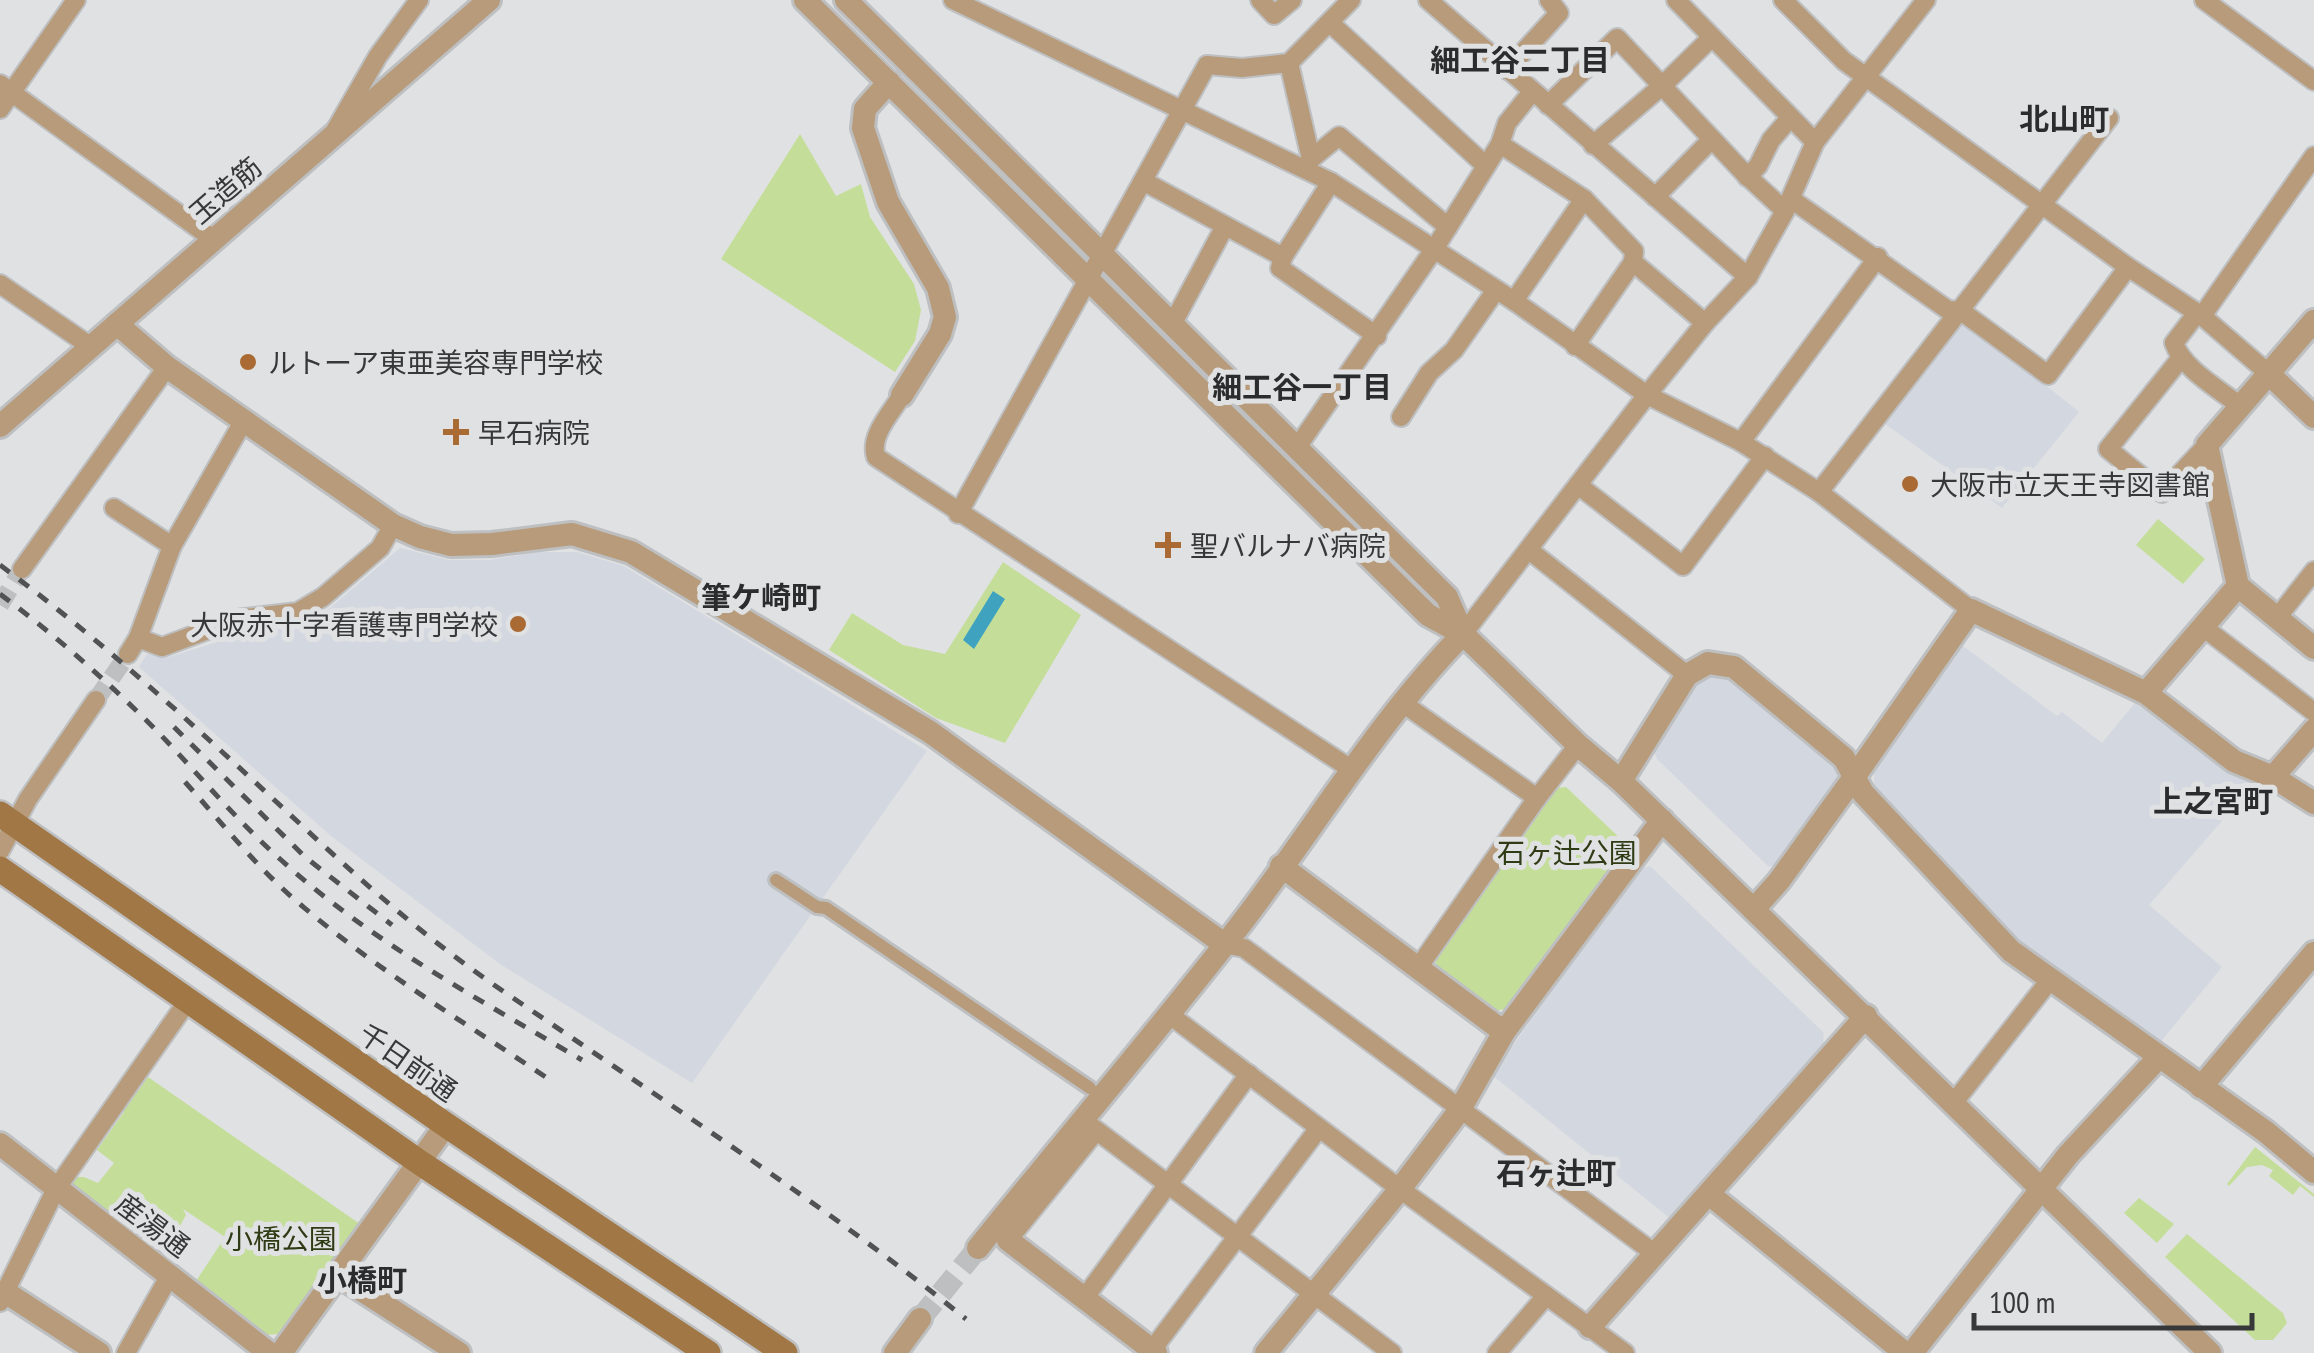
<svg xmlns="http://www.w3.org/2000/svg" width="2314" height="1353" font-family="'PT Sans Narrow','Noto Sans JP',sans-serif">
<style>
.built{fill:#d3d7e0}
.green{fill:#c4de9a}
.water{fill:#3fa3c0}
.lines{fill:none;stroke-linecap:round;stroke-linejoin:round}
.minor-tunnel{stroke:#bebfc1;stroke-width:18;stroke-dasharray:18 9;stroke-linecap:butt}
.tertiary-tunnel{stroke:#bebfc1;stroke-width:22;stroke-dasharray:22 11;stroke-linecap:butt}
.pedestrian-casing{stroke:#bebfc1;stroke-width:18}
.minor-casing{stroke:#bebfc1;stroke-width:22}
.tertiary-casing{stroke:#bebfc1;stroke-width:28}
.secondary-casing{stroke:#bebfc1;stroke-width:30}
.pedestrian{stroke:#b79b7a;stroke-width:12}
.minor{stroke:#b79b7a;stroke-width:18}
.tertiary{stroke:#b79b7a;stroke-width:22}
.secondary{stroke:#a17845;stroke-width:25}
.rail{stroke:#515253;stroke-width:5;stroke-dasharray:12 12;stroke-linecap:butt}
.poi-dot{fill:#aa6a33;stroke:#e0e1e3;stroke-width:4}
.labels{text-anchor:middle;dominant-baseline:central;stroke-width:10;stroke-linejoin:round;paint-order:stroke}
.street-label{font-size:28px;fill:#373839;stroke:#e0e1e3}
.poi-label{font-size:28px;fill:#373839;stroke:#e0e1e3;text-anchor:start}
.park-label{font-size:28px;fill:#2e3b14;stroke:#e0e1e3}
.neighbourhood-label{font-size:30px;font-weight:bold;fill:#2b2c2d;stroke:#e0e1e3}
</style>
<rect width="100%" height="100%" fill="#e0e1e3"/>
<!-- built -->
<g class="built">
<path d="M1963,319l116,93 -77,96 -118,-85z"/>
<path d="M400,548l49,12h41l47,-8h40l47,14 303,185 -235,332 -192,-119 -169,-128 -192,-169 8,-13 22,3 71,-22 61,-12 29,-15z"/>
<path d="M1963,646l94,70 5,-4 40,31 33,-40 118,82 -104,120 73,62 -64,78 -142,-104 -142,-154v-14z"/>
<path d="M1728,674l111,91 2,11 -60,91 -13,-1 -111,-107 -4,-11 43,-67z"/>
<path d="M1650,866l173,166 1,14 -153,173 -179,-144 145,-205z"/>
</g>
<!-- green -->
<g class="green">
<path d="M800,134l36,62 25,-12 9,33 44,67 7,26 -6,31 -20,31 -174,-113z"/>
<path d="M2158,519l47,40 -22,25 -47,-39z"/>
<path d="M1003,562l78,53 -76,128 -69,-25 -107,-68 23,-37 51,32 42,9z"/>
<path d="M1566,787l56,53 2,12 -115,157 -18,2 -55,-42v-14l119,-167z"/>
<path d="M148,1077l212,147 -81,110 -13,1 -70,-54 29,-44 -42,-28 3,6 -6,11 -38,20 -25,-11 -18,-28 -14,-5 -12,-9 -2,-16h13l14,6 16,-20 -17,-13 27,-38v-12l15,-10z"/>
<path d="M2255,1147l59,47v3l-14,-11 -7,9 -24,-19 4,-6 -11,-5 -15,2 -18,19 -2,-2z"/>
<path d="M2139,1198l35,26 -17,19 -33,-30z"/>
<path d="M2187,1234l96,79 4,10 -14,17h-18l-90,-83z"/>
</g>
<!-- water -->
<path class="water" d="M993,591l12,8 -31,50 -11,-9z"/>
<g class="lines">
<!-- minor-tunnel -->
<g class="minor-tunnel">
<path d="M0,605l22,-36"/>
<path d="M96,700l32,-46"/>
</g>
<!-- tertiary-tunnel -->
<path class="tertiary-tunnel" d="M920,1319l58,-71"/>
<defs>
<path id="pedestrian" d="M776,880l41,27 9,1 264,180"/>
<g id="minor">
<path d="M953,0l378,182 183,119 133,94 94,47 78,50 152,118"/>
<path d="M1260,0l14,15 18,-15"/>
<path d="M1428,0l320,277"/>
<path d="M1676,0l139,142"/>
<path d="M1783,0l61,61 284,206 74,49 66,57"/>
<path d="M2204,0l110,81"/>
<path d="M1330,23l156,143"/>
<path d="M1289,63l22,96 -6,9"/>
<path d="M1507,70l52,-57 -10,-13"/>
<path d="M0,84l213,155"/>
<path d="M1548,105l69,-67 128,136 40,37"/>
<path d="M0,109l76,-109"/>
<path d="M336,129l42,-73 41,-56"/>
<path d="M1500,144l84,55 50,52 -1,11 72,61"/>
<path d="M1593,145l70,-60 49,-48"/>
<path d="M1311,159l28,-23 109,91"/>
<path d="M1747,177l11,-11 13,-26 19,-22"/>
<path d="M1143,181l140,76"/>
<path d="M1331,182l-48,75 -3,11 97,68"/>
<path d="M1655,197l57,-58"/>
<path d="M1791,199l157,111 13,1 87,64 80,-108"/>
<path d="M0,284l90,62"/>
<path d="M1514,301l70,-102"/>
<path d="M2197,313l-23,30c9,26 45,46 66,63"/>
<path d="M2202,316l112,-160"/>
<path d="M1173,323l52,-97"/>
<path d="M1575,346l58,-84"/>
<path d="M2181,358l-73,91 54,44 45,-48"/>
<path d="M902,395c-11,18 -33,41 -26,62l475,312"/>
<path d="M1401,417l28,-44 25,-23 42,-60"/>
<path d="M1741,442l137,-185"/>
<path d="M1298,446l135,-195 67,-107 7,-21 25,-31"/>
<path d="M1578,485l105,81 82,-110"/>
<path d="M1819,492l290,-374"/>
<path d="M114,508l58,38"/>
<path d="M958,514l249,-449 35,3 47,-5 62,-63"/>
<path d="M1529,550l158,125"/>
<path d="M22,569l145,-202"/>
<path d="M2277,618l37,-47"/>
<path d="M2203,627l111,85"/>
<path d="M1463,634l184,-239 58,-72 43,-46 37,-66 30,-69 111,-142"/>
<path d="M138,638l24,9 75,-28 61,-7 25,-15 57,-49 13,-23"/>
<path d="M128,654l10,-16 34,-92 71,-124"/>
<path d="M1404,704l133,94"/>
<path d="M0,851l28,-52 68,-99"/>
<path d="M1224,944l20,4 410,305"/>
<path d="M1418,968l119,-170 41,-53"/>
<path d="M1170,1015l230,174 225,164"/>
<path d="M1955,1101l95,-121"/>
<path d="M1084,1121l308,232"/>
<path d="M1008,1240l88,-109"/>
<path d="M1086,1296l163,-222"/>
<path d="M0,1302l56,-113 131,-187"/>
<path d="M1152,1350l167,-222"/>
<path d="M126,1353l44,-78"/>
<path d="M1497,1353l49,-57"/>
</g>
<g id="tertiary">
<path d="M805,0l623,615 35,19 115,111 43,36 589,572"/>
<path d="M846,0l601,597 16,37"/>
<path d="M889,82l-24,27 -2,19 25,74 50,86 7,29 -5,17 -38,61"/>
<path d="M117,324l50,43 226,158 27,12 31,8 41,-1 80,-10 59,18 299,180 294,212"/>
<path d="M2268,373l46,44"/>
<path d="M0,426l489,-426"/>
<path d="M2238,586l76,62"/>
<path d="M2146,693l92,-107 -31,-141 107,-124"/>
<path d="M2273,777l41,-47"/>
<path d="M1621,781l66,-106 21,-12 26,4 110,91 19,35 148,158 255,181 48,40"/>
<path d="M1281,866l223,166"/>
<path d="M1754,909l25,-28 76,-105 116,-166 175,83 88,68 39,16 41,26"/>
<path d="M2201,1087l113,-134"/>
<path d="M0,1144l269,209"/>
<path d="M1709,1194l196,159"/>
<path d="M1008,1240l148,113"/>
<path d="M978,1248c86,-107 175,-211 259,-319 76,-98 139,-206 226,-295"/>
<path d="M338,1275l121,78"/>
<path d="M5,1292l94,61"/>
<path d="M1590,1327l276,-311"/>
<path d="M281,1353l165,-228"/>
<path d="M895,1353l25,-34"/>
<path d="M1266,1353l134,-164 59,-78 45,-79 158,-212"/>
<path d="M1912,1353l156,-198 91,-98"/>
</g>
<g id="secondary">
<path d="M0,814l446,311 339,228"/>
<path d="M0,869l419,293 289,191"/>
</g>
</defs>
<!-- pedestrian casing -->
<use href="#pedestrian" class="pedestrian-casing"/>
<!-- minor casing -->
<use href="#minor" class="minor-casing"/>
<!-- tertiary casing -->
<use href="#tertiary" class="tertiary-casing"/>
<!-- secondary casing -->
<use href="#secondary" class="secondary-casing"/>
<!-- pedestrian -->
<use href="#pedestrian" class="pedestrian"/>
<!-- minor -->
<use href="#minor" class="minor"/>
<!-- tertiary -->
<use href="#tertiary" class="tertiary"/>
<!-- secondary -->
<use href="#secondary" class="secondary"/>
<!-- rail -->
<g class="rail">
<path d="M0,565c81,60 157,127 231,195 69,63 136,129 210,186 46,36 95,67 143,100 129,88 260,174 382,273"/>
<path d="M0,594c55,41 106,86 154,134 42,43 81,91 126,131 91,83 197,139 302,201"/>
<path d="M174,727l131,130 87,68"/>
<path d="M185,782c38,42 72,86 116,123 76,65 163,117 246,173"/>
</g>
</g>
<!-- markers -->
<g class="poi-dot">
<circle cx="248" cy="362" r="10"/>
<path d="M451 417h10v10h10v10h-10v10h-10v-10h-10v-10h10z"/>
<circle cx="1910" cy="484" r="10"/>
<path d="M1163 530h10v10h10v10h-10v10h-10v-10h-10v-10h10z"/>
<circle cx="518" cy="624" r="10"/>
</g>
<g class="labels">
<!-- street labels -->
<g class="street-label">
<text transform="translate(225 190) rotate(-41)">玉造筋</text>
<text transform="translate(408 1062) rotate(35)">千日前通</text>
<text transform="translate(153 1225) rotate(37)">産湯通</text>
</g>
<!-- poi labels -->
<g class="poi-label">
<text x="268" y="362">ルトーア東亜美容専門学校</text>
<text x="478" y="432">早石病院</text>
<text x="1930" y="484">大阪市立天王寺図書館</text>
<text x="1190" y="545">聖バルナバ病院</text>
<text x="498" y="624" text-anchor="end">大阪赤十字看護専門学校</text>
</g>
<!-- park labels -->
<g class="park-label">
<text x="1567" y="852">石ヶ辻公園</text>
<text x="281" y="1238">小橋公園</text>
</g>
<!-- neighbourhood labels -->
<g class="neighbourhood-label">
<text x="1520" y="59">細工谷二丁目</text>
<text x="2064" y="118">北山町</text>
<text x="1302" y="386">細工谷一丁目</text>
<text x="761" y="596">筆ケ崎町</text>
<text x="2213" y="800">上之宮町</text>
<text x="1556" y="1172">石ヶ辻町</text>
<text x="362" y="1279">小橋町</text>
</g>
</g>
<!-- scale -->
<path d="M1974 1313v15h278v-15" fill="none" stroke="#373839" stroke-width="5"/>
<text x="1989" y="1313" font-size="30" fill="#373839" stroke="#e0e1e3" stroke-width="8" paint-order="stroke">100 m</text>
</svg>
